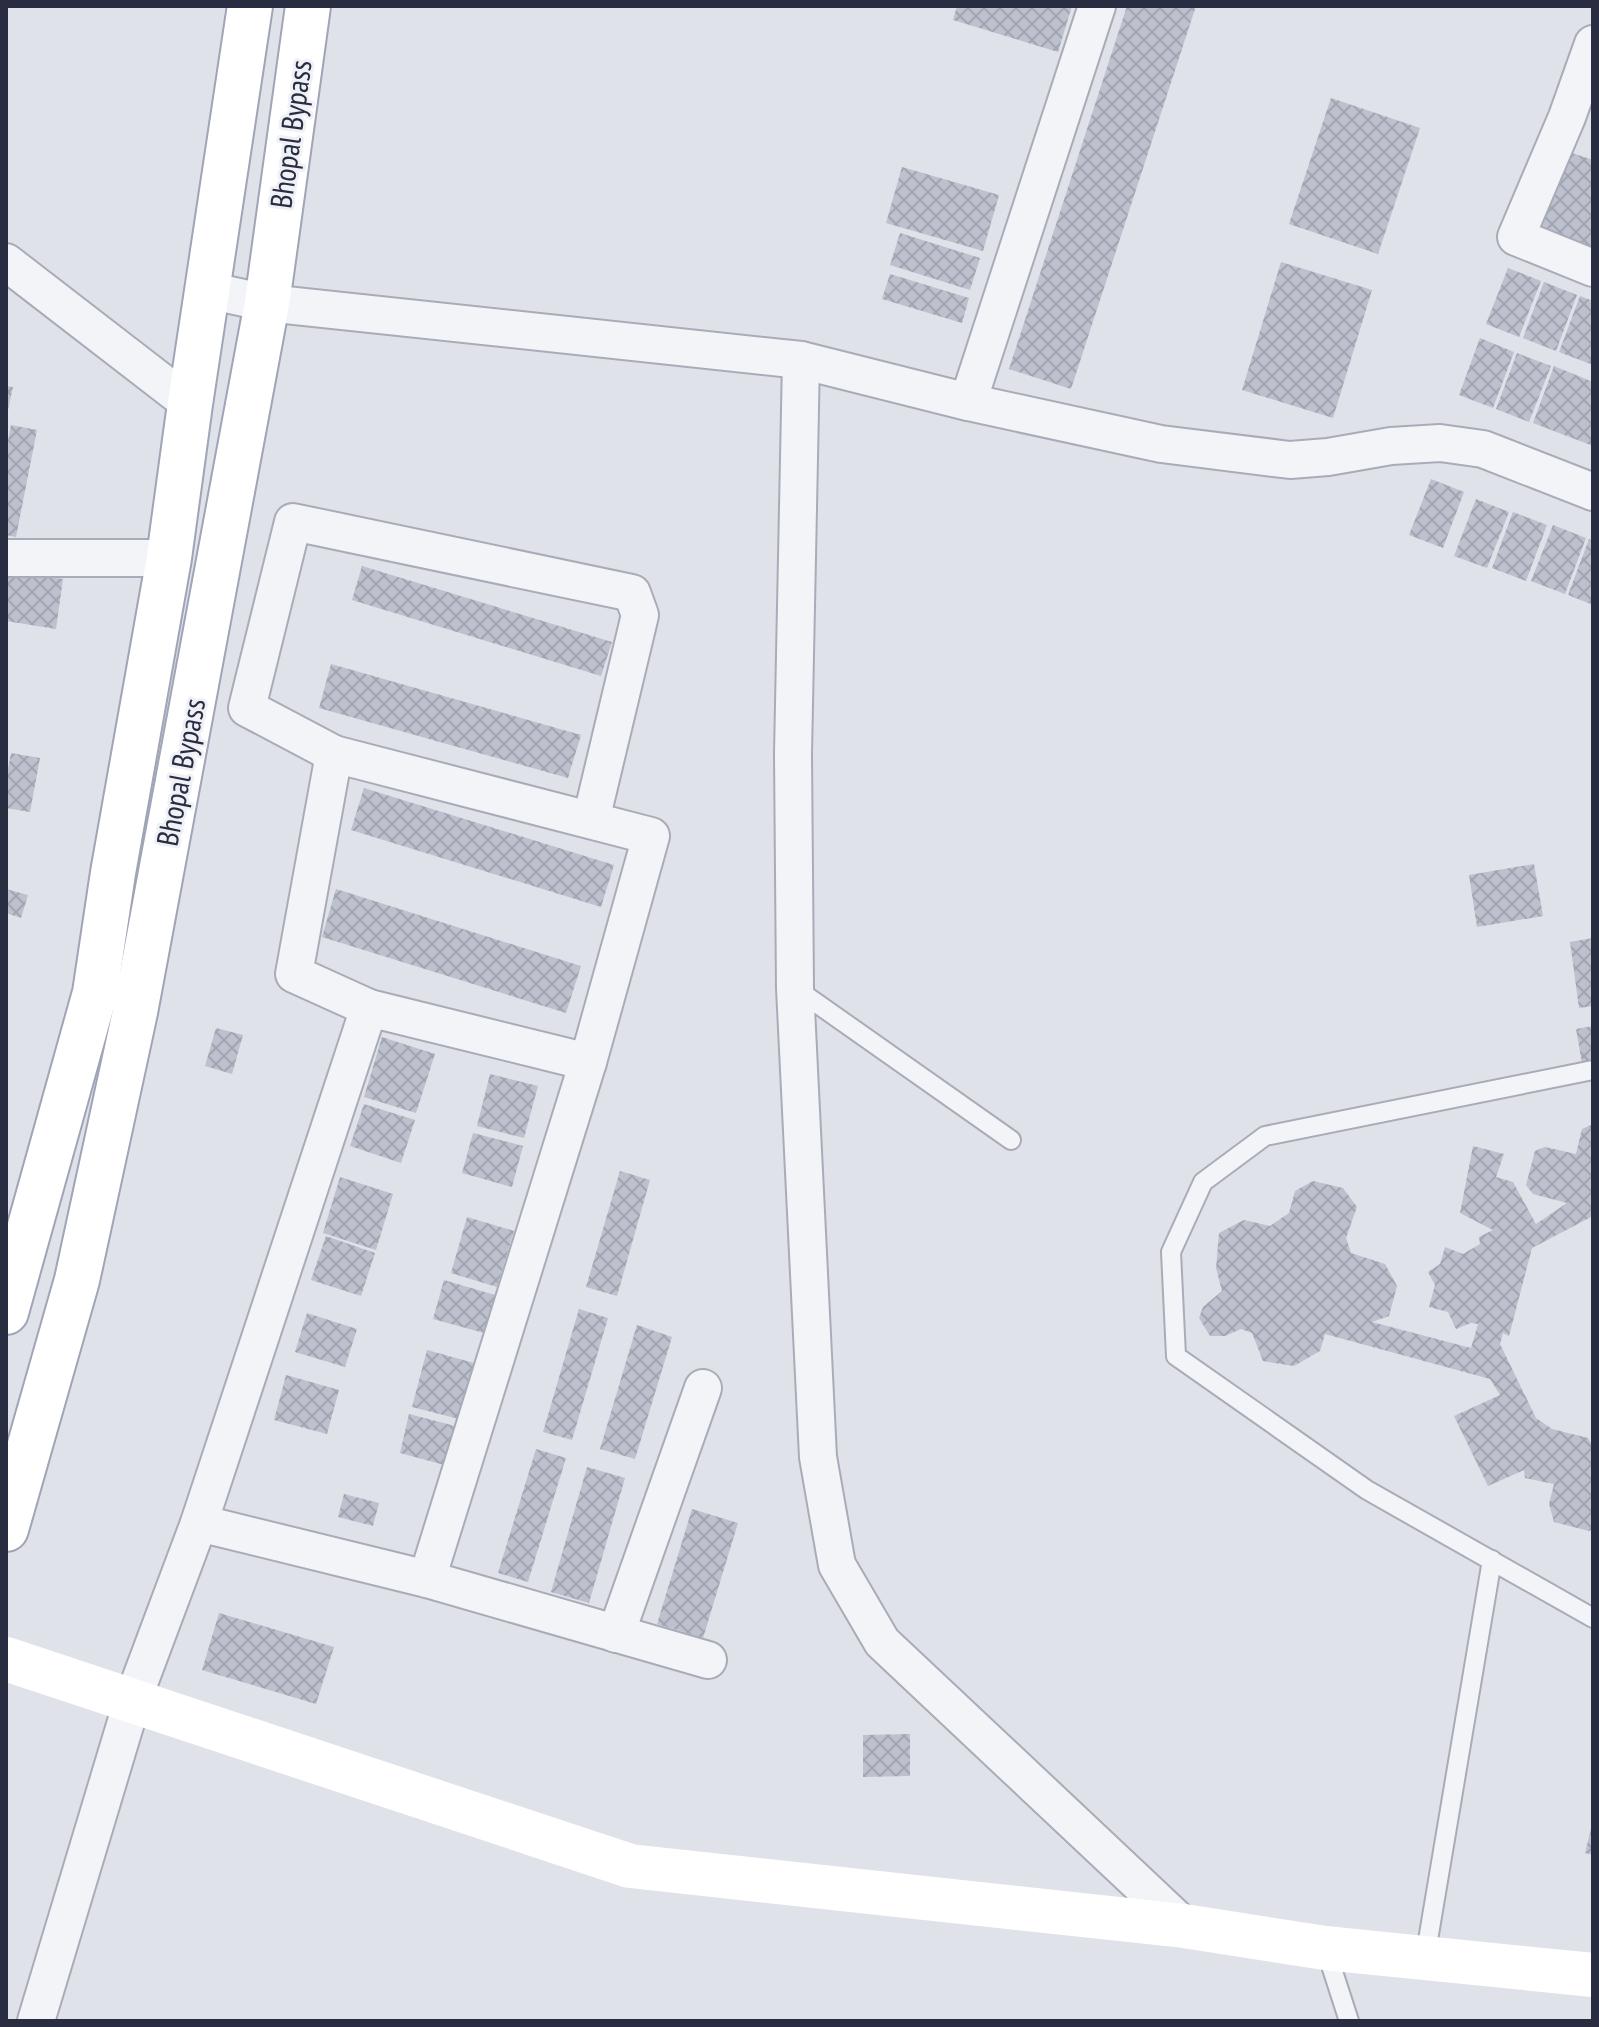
<svg xmlns="http://www.w3.org/2000/svg" width="1599" height="2027" font-family="'PT Sans Narrow',sans-serif">
<style>
.building{fill:url(#building-cross-hatch)}
.lines{fill:none;stroke-linecap:round;stroke-linejoin:round}
.lane-casing{stroke:#a9acb8;stroke-width:22}
.street-casing{stroke:#a9acb8;stroke-width:40}
.primary-casing{stroke:#9fa4b6;stroke-width:48}
.lane{stroke:#f3f4f8;stroke-width:18}
.street{stroke:#f3f4f8;stroke-width:36}
.secondary{stroke:#fff;stroke-width:44}
.primary{stroke:#fff;stroke-width:44}
.labels{text-anchor:middle;dominant-baseline:central;stroke-width:6;stroke-linejoin:round;paint-order:stroke}
.street-label{font-size:30px;fill:#282d42;stroke:#f0f1f7}
</style>
<defs>
<pattern id="building-cross-hatch" width="8" height="8" patternUnits="userSpaceOnUse" patternTransform="scale(2)"><rect width="8" height="8" fill="#bdc0cd"/><path d="M0 0l8 8M0 8l8-8" fill="none" stroke="#a2a5b1"/></pattern>
</defs>
<rect width="100%" height="100%" fill="#e0e2ea"/>
<!-- building -->
<g class="building">
<path d="M957,6h115l-14,46 -105,-32z"/>
<path d="M1127,6h69l-125,383 -62,-20z"/>
<path d="M1331,98l89,30 -42,126 -89,-30z"/>
<path d="M1569,152l24,8v91l-53,-19z"/>
<path d="M902,167l97,28 -16,56 -97,-28z"/>
<path d="M900,233l80,25 -10,32 -80,-25z"/>
<path d="M1281,262l91,28 -39,128 -91,-28z"/>
<path d="M1508,268l33,13 -22,56 -33,-13z"/>
<path d="M890,274l79,24 -7,25 -80,-24z"/>
<path d="M1544,282l33,13 -21,56 -33,-13z"/>
<path d="M1580,296l13,5v64l-34,-13z"/>
<path d="M1480,338l34,14 -21,56 -34,-13z"/>
<path d="M1517,353l34,13 -22,56 -33,-13z"/>
<path d="M1554,366l39,16v64l-60,-23z"/>
<path d="M6,386l7,1 -6,27h-1z"/>
<path d="M11,425l26,5 -21,107 -10,-2v-84z"/>
<path d="M1431,479l33,13 -21,56 -34,-13z"/>
<path d="M1476,499l33,13 -22,56 -33,-12z"/>
<path d="M1513,512l34,13 -21,56 -34,-13z"/>
<path d="M1553,525l33,13 -21,56 -34,-13z"/>
<path d="M1589,539l4,1v65l-25,-10z"/>
<path d="M362,566l250,76 -11,34 -249,-76z"/>
<path d="M6,570l57,9 -7,50 -50,-8z"/>
<path d="M331,664l250,71 -13,43 -249,-70z"/>
<path d="M11,753l29,5 -10,54 -24,-4v-28z"/>
<path d="M364,788l250,77 -13,42 -250,-77z"/>
<path d="M1534,864l9,52 -66,11 -8,-52z"/>
<path d="M6,889l22,6 -7,23 -15,-5z"/>
<path d="M336,889l245,77 -15,47 -244,-76z"/>
<path d="M1593,938v68l-14,2 -9,-66z"/>
<path d="M1593,1026v35l-11,2 -6,-34z"/>
<path d="M216,1028l27,7 -11,39 -27,-8z"/>
<path d="M382,1037l53,17 -19,59 -52,-16z"/>
<path d="M490,1074l48,12 -14,52 -47,-12z"/>
<path d="M364,1104l51,16 -14,43 -51,-17z"/>
<path d="M1591,1125l2,1v90l-61,32 -23,88 -6,-3 -3,11 36,74 16,11 36,9 5,9v82l-4,2 -35,-9 -5,-18 5,-20 -29,-6 -1,-8 -36,16 -34,-70 46,-21 -10,-16 -165,-45 -5,17 -26,15 -31,-5 -11,-28 -11,-4 -16,7h-15l-11,-18 4,-11 19,-16 -6,-23 3,-35 25,-13 26,6 19,-13 6,-22 18,-10 30,7 14,19 -11,31 5,15 34,11 12,22 -8,30 -17,6 99,26 7,-24 -7,-1 -15,6 -8,-17 -19,-5 6,-22 -7,-13 12,-8 5,-17 18,7 17,-10 -1,-7 14,-7 -33,-17 13,-67 31,8 -8,23 17,5 23,42 31,-21 -34,-9 -7,-9 9,-34 10,-4 31,7 6,-25z"/>
<path d="M473,1133l50,13 -11,41 -50,-14z"/>
<path d="M620,1171l30,9 -33,116 -31,-9z"/>
<path d="M340,1177l53,17 -17,56 -53,-17z"/>
<path d="M467,1217l47,14 -17,56 -46,-14z"/>
<path d="M326,1236l49,17 -14,43 -50,-16z"/>
<path d="M444,1280l51,15 -11,38 -51,-14z"/>
<path d="M579,1309l29,9 -36,122 -29,-8z"/>
<path d="M307,1313l50,16 -12,38 -50,-15z"/>
<path d="M637,1325l35,12 -37,122 -35,-10z"/>
<path d="M427,1350l47,13 -15,56 -47,-12z"/>
<path d="M286,1375l53,15 -12,44 -53,-14z"/>
<path d="M409,1414l50,13 -11,39 -48,-13z"/>
<path d="M536,1449l30,9 -38,124 -30,-9z"/>
<path d="M587,1467l38,11 -36,125 -38,-11z"/>
<path d="M344,1494l35,9 -6,23 -35,-9z"/>
<path d="M692,1509l46,14 -35,115 -46,-14z"/>
<path d="M219,1613l115,34 -18,57 -114,-34z"/>
<path d="M910,1734v42l-47,1v-42z"/>
<path d="M1592,1825h1v30l-8,-2z"/>
</g>
<g class="lines">
<defs>
<g id="lane">
<path d="M795,988l216,152"/>
<path d="M1593,1070l-328,66 -62,46 -32,70 5,104 191,134 226,128"/>
<path d="M1326,1950l23,71"/>
<path d="M1425,1958l67,-398"/>
</g>
<g id="street">
<path d="M1593,44l-26,73 -51,120 77,31"/>
<path d="M6,262l184,142"/>
<path d="M207,290l60,13 534,57 167,42 193,42 129,16 38,-3 63,-11 49,-3 43,6 110,43"/>
<path d="M801,360l-8,394 2,234 23,469 19,108 45,77 302,284"/>
<path d="M968,402l129,-396"/>
<path d="M6,558h163"/>
<path d="M334,754l317,82 -63,226 -161,517"/>
<path d="M369,1008l219,54"/>
<path d="M199,1523l228,56 281,81"/>
<path d="M616,1634l87,-246"/>
<path d="M36,2021l96,-319 67,-179 170,-515 -75,-34 40,-220 -87,-46 46,-186 339,71 8,22 -49,205"/>
</g>
<g id="primary">
<path d="M6,1312l89,-319 18,-120 56,-315 21,-154 60,-398"/>
<path d="M6,1529l71,-249 58,-268 132,-709 41,-297"/>
</g>
</defs>
<!-- lane casing -->
<use href="#lane" class="lane-casing"/>
<!-- street casing -->
<use href="#street" class="street-casing"/>
<!-- primary casing -->
<use href="#primary" class="primary-casing"/>
<!-- lane -->
<use href="#lane" class="lane"/>
<!-- street -->
<use href="#street" class="street"/>
<!-- secondary -->
<path class="secondary" d="M6,1659l624,207 554,60 141,22 268,27"/>
<!-- primary -->
<use href="#primary" class="primary"/>
</g>
<g class="labels">
<!-- street labels -->
<g class="street-label">
<text transform="translate(290 134) rotate(-82)">Bhopal Bypass</text>
<text transform="translate(180 772) rotate(-79)">Bhopal Bypass</text>
</g>
</g>
<!-- border -->
<rect width="1599" height="2027" fill="none" stroke="#282d42" stroke-width="16"/>
</svg>
